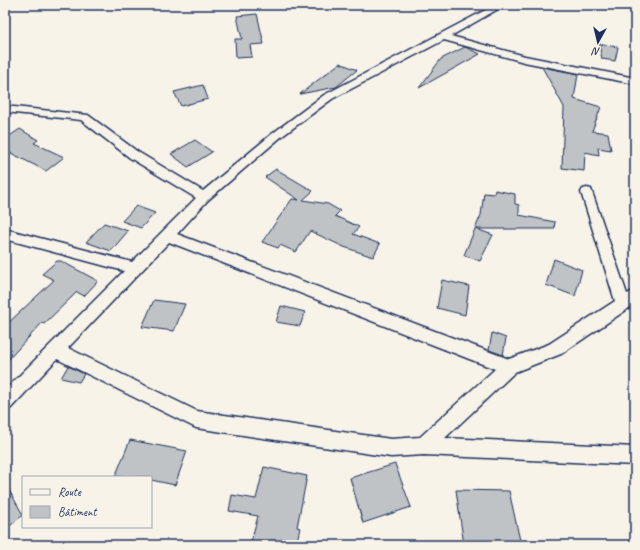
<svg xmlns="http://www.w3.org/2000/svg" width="640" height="550" font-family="Caveat,sans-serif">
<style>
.building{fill:#c0c3c5;stroke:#1b2f5e}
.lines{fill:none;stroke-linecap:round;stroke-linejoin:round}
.minor-casing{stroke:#1b2f5e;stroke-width:3}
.minor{fill:#f7f3e8;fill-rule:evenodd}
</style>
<rect width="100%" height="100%" fill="#f7f3e8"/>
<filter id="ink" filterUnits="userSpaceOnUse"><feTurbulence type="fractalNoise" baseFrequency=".025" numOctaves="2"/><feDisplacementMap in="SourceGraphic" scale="8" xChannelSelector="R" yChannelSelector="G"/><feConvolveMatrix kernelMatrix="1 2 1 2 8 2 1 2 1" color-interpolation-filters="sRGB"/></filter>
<g filter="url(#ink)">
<!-- building -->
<g class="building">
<path d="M257,14l7,30 -14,1 2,12 -16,1 -1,-19h7l-5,-23z"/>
<path d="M599,44l19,3 -3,14 -13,-2z"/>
<path d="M465,47l15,7 -61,34 22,-29z"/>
<path d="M340,63l17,7 -21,17 -36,7z"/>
<path d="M542,67l36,7 -4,25 27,8 -9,24 16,2 3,17 -13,-2 1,7 -14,-3 -1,19 -22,-3 2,-61z"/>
<path d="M203,85l5,14 -27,7 -7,-14z"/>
<path d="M20,129l18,11 -4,3 30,14 -18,14 -41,-21v-11z"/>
<path d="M195,140l17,12 -24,15 -17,-13z"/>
<path d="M276,169l37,22 -10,9 25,4 12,7 -5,5 24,11 -6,7 27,10 -7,13 -29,-10 -34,-16 -14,21 -16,-7 -2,3 -16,-6 30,-43 7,1 -34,-23z"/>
<path d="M495,190l20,4v10l4,1v10l36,7 -1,7h-78l17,6 -13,26 -16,-6 17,-40 3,-22 10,1z"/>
<path d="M136,206l19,7 -14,15 -19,-7z"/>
<path d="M104,223l24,8 -17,20 -25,-9z"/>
<path d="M554,259l28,11 -7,26 -29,-11z"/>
<path d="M57,261h4l37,20 -14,15 -7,-4 -33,32 -2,-1 -37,40v-37l49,-46 -12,-6z"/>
<path d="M442,280l27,6 -4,29 -28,-7z"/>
<path d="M154,300l31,4 -11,27 -32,-4z"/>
<path d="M281,306l24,6 -5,14 -24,-4z"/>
<path d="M492,333l14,5 -3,17 -14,-5z"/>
<path d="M68,366l16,8 -5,8 -18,-4z"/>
<path d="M130,440l57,11 -12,34 -24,-5v-3h-36z"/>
<path d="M395,464l16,43 -48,16 -13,-45z"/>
<path d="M264,467l43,9 -10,51 3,1 -4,17h-46l8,-29 -29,-5 3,-16 24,4z"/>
<path d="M5,483l18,32 -18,15z"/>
<path d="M456,490l53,1 12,54h-57z"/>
</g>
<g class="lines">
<defs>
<path id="minor" d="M495,5h10l-54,31 74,20 110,22v6l-111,-22 -80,-22 -112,59 -51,38 -73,63 -31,34 332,125 40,-15 66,-43 -34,-109 2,-3 4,-1 4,1 36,105 8,-4v14l-74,50 -46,18 -70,66 190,9v18l-211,-10 -33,2 -195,-29 -139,-69 -46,49 -6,2v-20l119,-119 -119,-32v-10l127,33 64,-64 -66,-40 -49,-38 -76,-8v-6l83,9 50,37 65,39 70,-58 51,-38zM169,242l326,127 -75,68 -29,2 -194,-28 -129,-63z"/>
</defs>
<!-- minor casing -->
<use href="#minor" class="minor-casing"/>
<!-- minor -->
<use href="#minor" class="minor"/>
</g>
</g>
<!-- margin -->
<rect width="640" height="550" fill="none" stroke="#f7f3e8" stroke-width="20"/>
<rect x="10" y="10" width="620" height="530" fill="none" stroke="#1b2f5e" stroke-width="1.5" filter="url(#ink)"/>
<!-- legend -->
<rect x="22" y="476" width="130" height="52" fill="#f7f3e8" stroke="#9fa5b1"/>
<rect x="30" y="489" width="20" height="6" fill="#f7f3e8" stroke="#9fa5b1"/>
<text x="58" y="496" font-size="12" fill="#1b2f5e">Route</text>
<rect x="30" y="506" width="20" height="12" fill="#c0c3c5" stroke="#9fa5b1"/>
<text x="58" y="516" font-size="12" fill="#1b2f5e">Bâtiment</text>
<!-- north arrow -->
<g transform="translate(598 42) rotate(188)" stroke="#f7f3e8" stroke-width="3" paint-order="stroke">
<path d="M0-3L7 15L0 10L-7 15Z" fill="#1b2f5e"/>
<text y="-6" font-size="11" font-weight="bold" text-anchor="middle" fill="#1b2f5e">N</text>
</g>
</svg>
